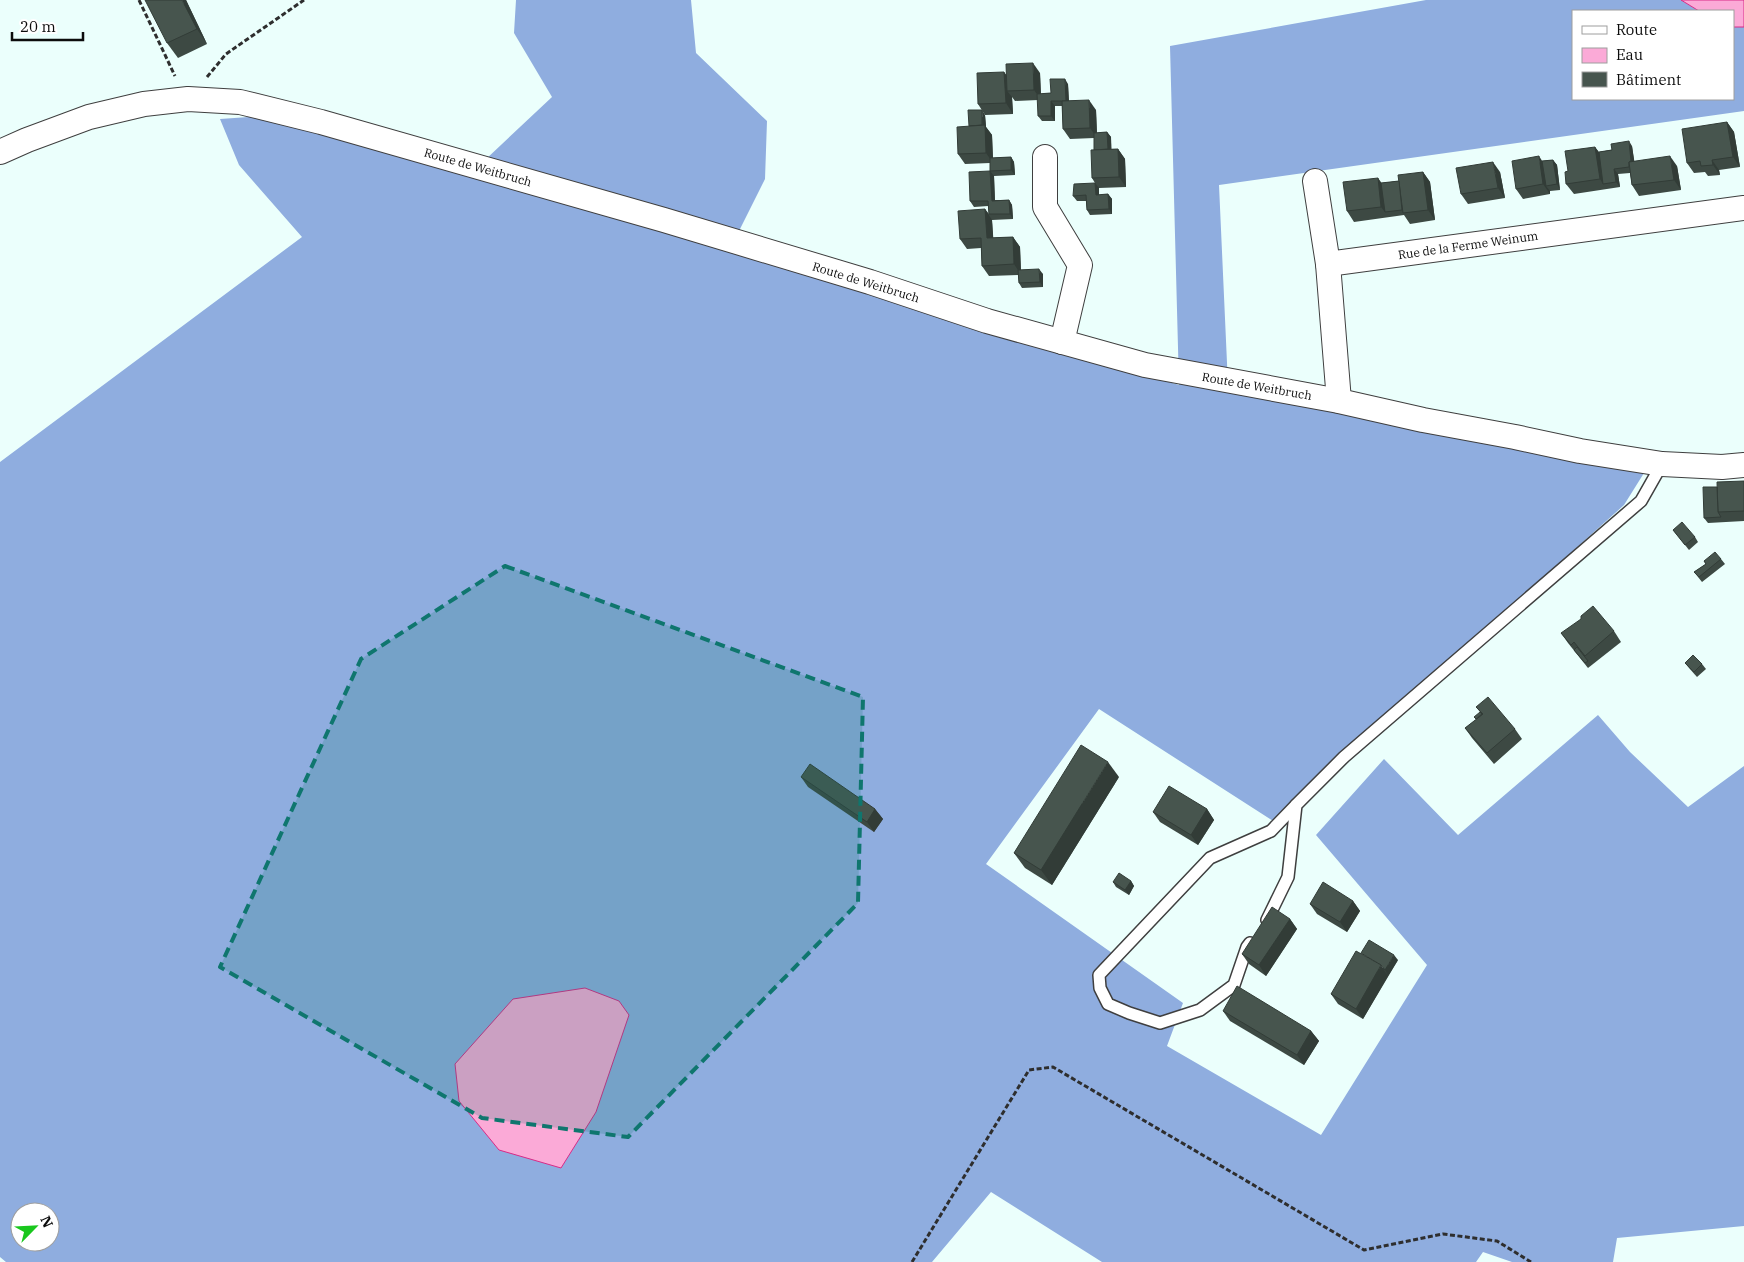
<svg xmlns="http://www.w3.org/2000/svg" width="1744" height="1262" font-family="'IBM Plex Serif',serif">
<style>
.forest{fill:#8faddf;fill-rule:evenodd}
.water{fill:#fbaad7;stroke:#d92b87}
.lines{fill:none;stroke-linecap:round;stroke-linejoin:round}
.service-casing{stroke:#3f3f3f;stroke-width:14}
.minor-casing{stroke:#3f3f3f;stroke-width:26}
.path{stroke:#2e2e2e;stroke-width:3;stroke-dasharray:5 2.5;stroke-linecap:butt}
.service{stroke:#fff;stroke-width:11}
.minor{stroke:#fff;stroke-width:24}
.wall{fill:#3d4943}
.shaded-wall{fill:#323c37}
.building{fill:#47554e;stroke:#323c37}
.marked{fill:#0f766e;fill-opacity:0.2;stroke:#0f766e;stroke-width:4;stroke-dasharray:10 6;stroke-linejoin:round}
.labels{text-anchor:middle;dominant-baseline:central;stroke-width:5;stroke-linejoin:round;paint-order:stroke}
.street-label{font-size:12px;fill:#0c0c0c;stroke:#fff}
</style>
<rect width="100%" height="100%" fill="#ebfffc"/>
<!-- forest -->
<g class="forest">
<path d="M516,0h175l5,53 71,68 -2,58 -27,54 -253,-73 67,-63 -38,-64z"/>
<path d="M1426,0h255l18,11h-126v88h160v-72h11v84l-525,74 9,200 416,88 -20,32 -351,316 -174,-112 -113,155 197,139 -16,43 154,89 106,-170 -111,-130 68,-76 74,76 140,-120 32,37 58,55 56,-41v460l-127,12 -4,24h-101l-29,-10 -7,10h-374l-111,-70 -59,70h-926l-6,-5v-795l302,-225 -63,-72 -19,-46 42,-3 335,94 582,175 -9,-339zM20,1212h30v30h-30z"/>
</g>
<!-- water -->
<g class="water">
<path d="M1681,0h63v27h-11v-16h-34z"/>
<path d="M585,988l34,13 10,14 -33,97 -35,56 -62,-18 -40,-49 -4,-37 58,-65z"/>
</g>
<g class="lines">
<defs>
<g id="service">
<path d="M1267,920l21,-43 8,-72 48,-48 297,-256 21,-37"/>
<path d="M1250,943l-3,4 -13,38 -34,25 -40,13 -31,-10 -21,-9 -8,-16 -1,-13 111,-117 61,-27 25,-26"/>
</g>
<g id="minor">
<path d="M0,152l27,-12 62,-23 55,-13 44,-5 52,3 81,20 343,98 206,62 117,39 158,44 194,36 84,19 92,17 65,14 82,13 60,3 22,-2"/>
<path d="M1045,157v50l35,58 -18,77"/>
<path d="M1315,181l13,83"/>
<path d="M1339,401l-11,-137 416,-56"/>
</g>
</defs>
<!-- service casing -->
<use href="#service" class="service-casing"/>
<!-- minor casing -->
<use href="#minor" class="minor-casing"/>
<!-- path -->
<g class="path">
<path d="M139,0l36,76"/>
<path d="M207,77l19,-23 78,-54"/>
<path d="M912,1262l117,-192 24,-3 311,183 79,-16 54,7 34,21"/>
</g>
<!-- service -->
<use href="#service" class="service"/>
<!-- minor -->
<use href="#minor" class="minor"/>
</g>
<!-- wall -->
<g class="wall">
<path d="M186,0l21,44 -29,14 -11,-15z"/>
<path d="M1004,72l3,4 33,-3 1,21 10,-1 17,-9 1,17 27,9 1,23 10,-1 4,5v12h7l7,10 1,28 -27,1v7l9,-1 4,5v15l-22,1 -3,-5 -1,-9h-9l-4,-5 22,-13 -3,-5 2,-28v-12l-24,1 -7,-10 -1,-23h-7v15h-13l-4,-5v-16l-23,1 -3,-4 1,17 -28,1 -7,-11z"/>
<path d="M985,115l1,12 6,8 1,23 18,-1 3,5 1,13 -21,1 1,24h14l3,5 1,14 -21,1 1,18 20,-1 7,10 1,23 22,4v13l-21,1 -3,-5 -1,-8 -29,1 -7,-10 -1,-18 -14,1 -7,-10 25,-30 4,5 -1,-8 -14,1 -4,-6 20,-30v-8l-25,1 -7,-10 11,-28z"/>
<path d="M1727,122l7,10 6,35 -21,3 1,5 -12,1 -3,-4 -11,1 -7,-10z"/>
<path d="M1632,146l2,15 43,5 4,24 -42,6 -7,-11 -2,-12 -12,1 2,13 -46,7 -8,-10 2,-13 27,-24 4,5z"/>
<path d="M1553,160l4,5 3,25 -10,1v3l-27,5 -7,-10 26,-28z"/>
<path d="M1423,172l7,10 5,38 -25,4 -6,-9 -50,7 -7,-11 31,-33 3,5 18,-2z"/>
<path d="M1500,172l5,26 -37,6 -7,-10z"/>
<path d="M1744,481v40l-36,2 -4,-5 13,-31z"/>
<path d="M1673,530l22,7 3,5 -9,8z"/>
<path d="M1721,559l4,5 -23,18 -8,-10 12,-8 -2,-3z"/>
<path d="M1614,631l7,11 -33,26 -20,-25 -7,-10z"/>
<path d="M1685,663l17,1 4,5 -9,8 -8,-9z"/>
<path d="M1476,707l39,22 7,10 -28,25 -22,-26 -7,-10 11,-8 4,-8z"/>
<path d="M801,777l74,32 8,10 -9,13 -66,-45z"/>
<path d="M1119,777l-67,108 -27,-17 -11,-15z"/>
<path d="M1207,809l7,11 -16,25 -38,-23 -7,-10z"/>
<path d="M1131,881l3,5 -5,9 -13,-8 -3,-5z"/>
<path d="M1353,901l7,10 -13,21 -30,-18 -7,-10z"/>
<path d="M1290,919l7,10 -31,47 -17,-12 -7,-10z"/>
<path d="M1398,960l-35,59 -25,-15 -7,-10z"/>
<path d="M1223,1011l88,20 8,10 -15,24 -74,-44z"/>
</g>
<!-- shaded-wall -->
<g class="shaded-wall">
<path d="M182,0h4l21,44 -10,-15z"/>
<path d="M1033,63l7,10 1,27 -7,-10z"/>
<path d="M1004,72l7,10 -4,9 5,6 1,17 -7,-11z"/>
<path d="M1065,79l3,5 1,22 -3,-5z"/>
<path d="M1089,100l7,10 1,28 -7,-10z"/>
<path d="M1051,101l4,5v15l-4,-5z"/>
<path d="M982,110l3,5 1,12 6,8 1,28 -7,-10 -3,-22z"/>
<path d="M1727,122l7,10 6,35 -7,-10z"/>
<path d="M1107,132l4,5 1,23 -4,-6z"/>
<path d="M1629,141l3,5 4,26 -4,-5z"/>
<path d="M1595,147l7,10 1,27 -3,-5z"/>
<path d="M1118,149l7,10 1,28 -7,-10z"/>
<path d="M1539,156l7,11v19l4,5v3l-7,-10z"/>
<path d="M1670,156l7,10 4,24 -7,-10z"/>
<path d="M1011,157l3,5 1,13 -4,-5z"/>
<path d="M1553,160l4,5 3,25 -3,-6z"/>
<path d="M1712,160l7,10 1,5 -7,-10z"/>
<path d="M1493,162l7,10 5,26 -7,-10z"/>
<path d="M1614,169l4,5 2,13 -4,-5z"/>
<path d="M990,171l4,5 1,30 -3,-5z"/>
<path d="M1423,172l7,10 5,38 -7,-10z"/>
<path d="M1378,178l7,10v24l-4,-5z"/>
<path d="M1095,183l4,5v12l-3,-5z"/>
<path d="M1108,194l4,5v15l-3,-5z"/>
<path d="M1009,200l3,5 1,14 -3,-5z"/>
<path d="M985,209l7,11 2,28 -7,-10z"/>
<path d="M1013,237l7,10 1,28 -7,-11z"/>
<path d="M1039,269l4,5v13l-3,-5z"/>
<path d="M1108,762l11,15 -67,108 -11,-15z"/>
<path d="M875,809l8,10 -9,13 -7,-10z"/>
<path d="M1207,809l7,11 -16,25 -7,-10z"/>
<path d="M1131,881l3,5 -5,9 -4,-5z"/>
<path d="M1353,901l7,10 -13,21 -7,-10z"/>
<path d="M1290,919l7,10 -31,47 -7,-11z"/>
<path d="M1394,955l4,5 -10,16 -3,-6z"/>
<path d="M1381,965l7,11 -25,43 -7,-10z"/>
<path d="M1311,1031l8,10 -15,24 -7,-10z"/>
</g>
<!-- building -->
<g class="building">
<path d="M145,0h37l15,29 -30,14z"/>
<path d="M1033,63l1,27 -27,1 -1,-27z"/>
<path d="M1004,72l2,31 -28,1 -1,-31z"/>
<path d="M1050,79h15l1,22h-15v15h-13l-1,-22 14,-1z"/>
<path d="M1089,100l1,28 -27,1 -1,-28z"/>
<path d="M968,110h14v15l-13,1z"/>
<path d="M1727,122l6,35 -21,3 1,5 -12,1 -1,-5 -13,2 -5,-34z"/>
<path d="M985,125l1,28 -28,1 -1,-27z"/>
<path d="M1107,132l1,17 -14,1v-17z"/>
<path d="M1629,141l2,20 -2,1v5l-15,2 2,13 -13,2 -4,-32 13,-2 -1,-6z"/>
<path d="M1595,147l5,32 -34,5 -1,-12 3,-1 -3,-20z"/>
<path d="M1118,149l1,28 -27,1 -1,-28z"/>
<path d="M1539,156l4,28 -27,5 -4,-28z"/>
<path d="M1670,156l4,24 -42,5 -3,-23z"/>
<path d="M1011,157v13l-21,1v-13z"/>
<path d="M1553,160l4,24 -11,2 -4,-25z"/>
<path d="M1493,162l5,26 -37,6 -5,-26z"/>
<path d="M990,171l2,30 17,-1 1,14h-21l-1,-13h-18l-1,-29z"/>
<path d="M1423,172l5,38 -25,3 -5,-38z"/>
<path d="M1378,178l3,29 -34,4 -4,-29z"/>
<path d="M1399,181l3,29 -17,2 -4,-29z"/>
<path d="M1095,183l1,12 12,-1 1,15 -22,1 -1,-15 -13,1 1,-12z"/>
<path d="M985,209l2,29 26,-1 1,27 -32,2 -1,-28 -21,1 -2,-28z"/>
<path d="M1039,269l1,13 -21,1 -1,-13z"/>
<path d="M1744,481v30l-26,1 -1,-30z"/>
<path d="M1703,487h14l1,25 3,5 -17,1z"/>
<path d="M1682,522l13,15 -10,8 -12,-15z"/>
<path d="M1715,552l6,7 -22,18 -5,-5 12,-8 -2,-3z"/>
<path d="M1593,606l21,25 -29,25 -11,-14 -3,3 -10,-12 20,-14v-3z"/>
<path d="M1577,647l11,14 -3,2 -11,-13z"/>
<path d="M1693,655l9,9 -8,8 -9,-9z"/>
<path d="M1488,697l27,32 -28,24 -22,-25 18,-14 -7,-7z"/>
<path d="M1480,712l2,2 -6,5 -2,-2z"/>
<path d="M1081,745l27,17 -67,108 -27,-17z"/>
<path d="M810,764l65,45 -8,13 -66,-45z"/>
<path d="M1169,786l38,23 -16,26 -38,-23z"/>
<path d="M1119,873l12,8 -6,9 -12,-8z"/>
<path d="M1323,882l30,19 -13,21 -30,-18z"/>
<path d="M1272,907l18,12 -31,46 -17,-11z"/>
<path d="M1369,940l25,15 -9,15 -4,-5 -20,-12z"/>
<path d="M1356,951l25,14 -25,44 -25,-15z"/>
<path d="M1237,986l74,45 -14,24 -74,-44z"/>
</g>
<!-- marked area -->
<path class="marked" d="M505,566l358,131 -5,206 -230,234 -146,-19 -262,-151 141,-308z"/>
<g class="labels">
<!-- street labels -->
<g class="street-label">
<text transform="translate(478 167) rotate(16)">Route de Weitbruch</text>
<text transform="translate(1468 245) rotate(-8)">Rue de la Ferme Weinum</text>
<text transform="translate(866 282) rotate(17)">Route de Weitbruch</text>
<text transform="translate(1257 386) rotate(10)">Route de Weitbruch</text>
</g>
</g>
<!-- legend -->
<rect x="1572" y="10" width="162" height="90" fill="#ffffff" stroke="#9e9e9e"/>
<rect x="1582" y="26" width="25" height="8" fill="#ffffff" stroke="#9e9e9e"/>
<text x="1616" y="35" font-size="15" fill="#0c0c0c">Route</text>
<rect x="1582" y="48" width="25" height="15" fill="#fbaad7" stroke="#9e9e9e"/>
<text x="1616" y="60" font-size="15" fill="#0c0c0c">Eau</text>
<rect x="1582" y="72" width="25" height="15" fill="#47554e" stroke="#9e9e9e"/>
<text x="1616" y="85" font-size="15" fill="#0c0c0c">Bâtiment</text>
<!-- north arrow -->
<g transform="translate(35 1227) rotate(66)"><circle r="24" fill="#ffffff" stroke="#9e9e9e"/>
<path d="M0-4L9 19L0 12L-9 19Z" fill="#19c71d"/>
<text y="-8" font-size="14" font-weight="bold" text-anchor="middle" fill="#0c0c0c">N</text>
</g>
<!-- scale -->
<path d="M12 32v8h71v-8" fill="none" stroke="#0c0c0c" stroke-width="2.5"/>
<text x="20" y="32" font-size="15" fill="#0c0c0c" stroke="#ffffff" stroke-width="4" paint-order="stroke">20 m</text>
</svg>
